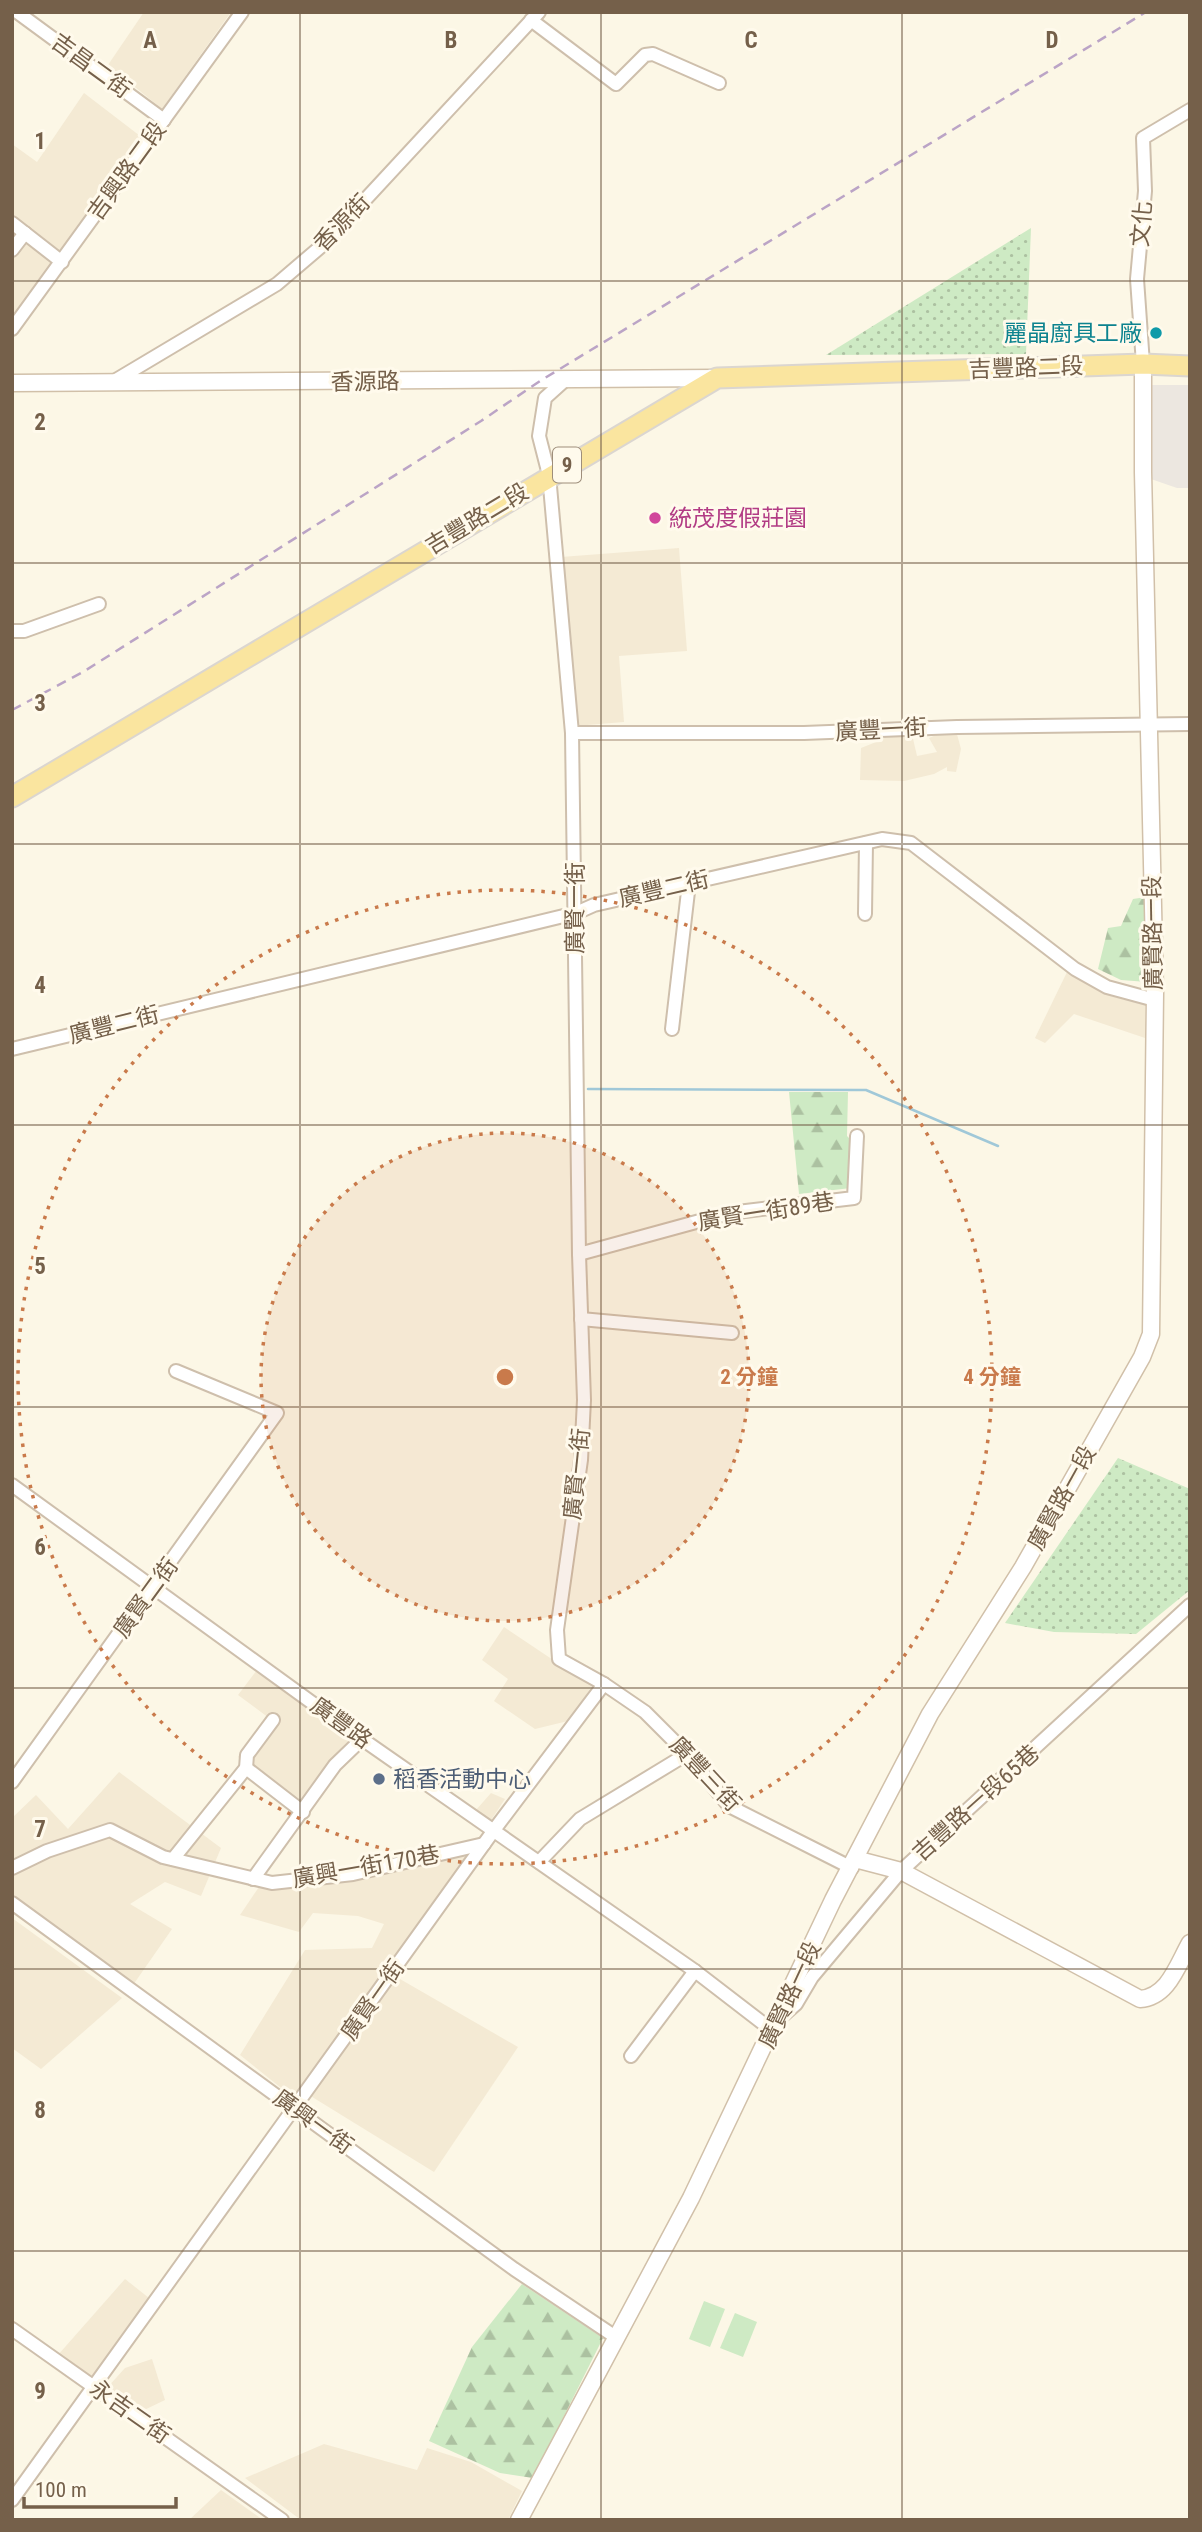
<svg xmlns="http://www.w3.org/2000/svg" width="1202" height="2532" font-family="'Roboto Condensed','Noto Sans TC',sans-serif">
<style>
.residential{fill:#f4ead4}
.industrial{fill:#ece7e0}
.grass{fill:url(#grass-dots)}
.forest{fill:url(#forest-firs)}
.garden{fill:#ceeac4}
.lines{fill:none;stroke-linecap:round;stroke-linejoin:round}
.stream{stroke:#a0c8d8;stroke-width:2.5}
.street-casing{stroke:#cebfac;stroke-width:16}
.secondary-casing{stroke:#d1c0a9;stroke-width:19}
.primary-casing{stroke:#dbd6d0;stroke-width:23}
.street{stroke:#fff;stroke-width:12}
.secondary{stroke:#fff;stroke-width:16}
.primary{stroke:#fae59f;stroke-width:19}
.rail{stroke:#bba4c6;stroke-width:2.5;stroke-dasharray:10 7;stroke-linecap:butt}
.grid{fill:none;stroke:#75604a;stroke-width:2;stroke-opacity:0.55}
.ring{fill:none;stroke:#c97a4b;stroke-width:3.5;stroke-dasharray:3.5 7}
.culture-dot{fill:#0f9aa8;stroke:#fffaec;stroke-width:2.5}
.hotel-dot{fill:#d1479c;stroke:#fffaec;stroke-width:2.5}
.service-dot{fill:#5c6f8a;stroke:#fffaec;stroke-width:2.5}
.labels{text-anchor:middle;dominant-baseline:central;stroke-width:6;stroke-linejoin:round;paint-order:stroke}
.shield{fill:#fffaec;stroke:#9e8e7b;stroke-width:2}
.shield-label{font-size:21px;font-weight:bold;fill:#75604a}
.street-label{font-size:23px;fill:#75604a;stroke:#fffaec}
.culture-label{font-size:23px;fill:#0d838f;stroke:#fffaec;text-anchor:end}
.hotel-label{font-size:23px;fill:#b23c85;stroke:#fffaec;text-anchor:start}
.service-label{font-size:23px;fill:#4e5e75;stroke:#fffaec;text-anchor:start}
.grid-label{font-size:23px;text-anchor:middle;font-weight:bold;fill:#75604a;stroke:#fffaec;stroke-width:6;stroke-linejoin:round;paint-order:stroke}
.centre{fill:#c97a4b;stroke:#fffaec;stroke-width:3.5}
.ring-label{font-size:21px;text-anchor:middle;font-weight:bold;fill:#c97a4b;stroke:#fffaec;stroke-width:6;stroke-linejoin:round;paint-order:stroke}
</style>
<defs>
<pattern id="grass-dots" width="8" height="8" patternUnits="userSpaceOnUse" patternTransform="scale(1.75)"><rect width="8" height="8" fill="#ceeac4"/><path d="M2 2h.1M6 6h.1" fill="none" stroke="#acc1a1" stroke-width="1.8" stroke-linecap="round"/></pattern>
<pattern id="forest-firs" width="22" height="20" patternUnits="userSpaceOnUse" patternTransform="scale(1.75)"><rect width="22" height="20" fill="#ceeac4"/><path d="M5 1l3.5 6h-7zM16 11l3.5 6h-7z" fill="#acc1a1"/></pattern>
</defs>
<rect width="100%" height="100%" fill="#fcf7e6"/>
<!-- residential -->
<g class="residential">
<path d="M144,12h87l-69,97 -54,-44z"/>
<path d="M84,93l60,46 -132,183v-178l25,18z"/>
<path d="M679,548l8,103 -68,5 5,66 -49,4 -14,-169z"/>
<path d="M955,727l6,22 -5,23 -9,-1v-4l-13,7 -30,7 -44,-1 1,-32 15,-6 8,-11 27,-1 6,26 20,-4 -8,-14z"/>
<path d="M1068,970l43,26 34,9v33l-71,-24 -29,29 -10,-5z"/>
<path d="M504,1627l88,59 -24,35 -33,8 -41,-28 14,-22 -26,-19z"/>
<path d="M257,1670l94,71 -50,62 -63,-46 31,-39 -31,-23z"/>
<path d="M119,1772l102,76 -20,48 -36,-14 -35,22 42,25 -39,56 -121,-91v-76l24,-23 32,34z"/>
<path d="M491,1793l14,6 -14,21 -5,-3 -3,4 -6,-4 3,-4 -4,-3z"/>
<path d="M477,1848l-182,251 -55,-44 65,-105 67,-2 12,-24 -26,-8 -45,-3 -14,19 -59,-17 23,-34z"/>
<path d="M12,1918l110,80 -81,71 -29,-21z"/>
<path d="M393,1975l125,72 -84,125 -125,-77z"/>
<path d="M125,2279l29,23 -58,79 -38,-26z"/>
<path d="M152,2359l13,41 -25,12 -33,-24 18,-20z"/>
<path d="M324,2444l93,26 10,-22 44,14 51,29 -14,29h-207l-56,-42z"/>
<path d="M221,2490l42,30h-74z"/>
</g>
<!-- industrial -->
<path class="industrial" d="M1151,385h39v103h-13l-29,-10 -4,-50z"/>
<!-- grass -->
<g class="grass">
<path d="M1031,228l-5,126 -200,1z"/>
<path d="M1118,1458l72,31v101l-54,44 -82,-2 -49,-9z"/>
</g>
<!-- forest -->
<g class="forest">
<path d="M1146,897l1,85 -26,-2 -23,-11 10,-41 13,-2 12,-27z"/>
<path d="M789,1092h59l-1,44 5,5 -1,47 -52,6z"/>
<path d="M522,2284l81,54 -70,140 -33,-5 -71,-32 43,-94z"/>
</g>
<!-- garden -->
<g class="garden">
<path d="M704,2301l21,8 -15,38 -21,-8z"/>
<path d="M735,2313l22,9 -14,35 -23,-9z"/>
</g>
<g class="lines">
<!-- stream -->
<path class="stream" d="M588,1089l278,1 132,56"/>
<defs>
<g id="street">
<path d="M17,12l147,108"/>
<path d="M531,20l85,64 29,-29 8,-1 66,29"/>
<path d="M12,223l50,39"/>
<path d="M12,250l13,-17"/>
<path d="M12,329l230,-317"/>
<path d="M1143,364l-6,-85 8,-88 -2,-53 47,-28"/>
<path d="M116,380l161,-96 48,-41 214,-231"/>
<path d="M565,380l-20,18 -6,38 10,39 23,258 7,521 5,146 -3,60 -24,170 2,29 45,25 41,28 42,42 42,52 123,62"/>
<path d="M12,631h12l75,-27"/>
<path d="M572,733h232l153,-6 233,-3"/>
<path d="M865,914l1,-71"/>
<path d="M672,1029l17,-146"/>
<path d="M12,1049l564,-136 18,-8 288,-66 29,4 164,126 32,18 48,13"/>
<path d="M579,1254l150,-41 125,-15 3,-62"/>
<path d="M581,1319l151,14"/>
<path d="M12,1485l350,254 333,232 78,60"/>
<path d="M246,1768l57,44"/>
<path d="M12,1782l265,-369 -101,-42"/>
<path d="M173,1859l73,-91 1,-13 26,-35"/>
<path d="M539,1862l41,-43 107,-65"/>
<path d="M12,1868l35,-17 63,-21 53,27 109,26 81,-9 131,-30"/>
<path d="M253,1879l82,-114 27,-26"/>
<path d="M12,1903l502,366 103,69"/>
<path d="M780,2018l16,-14 16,-27 89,-106 289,-266"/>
<path d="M631,2056l64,-85"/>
<path d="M12,2329l270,191"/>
<path d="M12,2500l482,-670 110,-146"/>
</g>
<g id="secondary">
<path d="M12,383l705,-5"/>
<path d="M855,1859l46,12 239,128c28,-2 37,-33 50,-56"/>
<path d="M519,2520l172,-322 142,-298 97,-186 93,-147 119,-210 9,-23 4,-341 -12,-521v-108"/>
</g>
<path id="primary" d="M12,797l705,-419 426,-14 47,2"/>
</defs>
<!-- street casing -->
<use href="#street" class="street-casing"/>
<!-- secondary casing -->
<use href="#secondary" class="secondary-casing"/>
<!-- primary casing -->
<use href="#primary" class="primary-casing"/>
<!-- street -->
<use href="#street" class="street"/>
<!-- secondary -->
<use href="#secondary" class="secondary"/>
<!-- primary -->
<use href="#primary" class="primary"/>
<!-- rail -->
<path class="rail" d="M12,710l71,-38 398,-251 59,-40 606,-369"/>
</g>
<!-- grid -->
<path class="grid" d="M300,12v2508M601,12v2508M902,12v2508M12,281h1178M12,563h1178M12,844h1178M12,1125h1178M12,1407h1178M12,1688h1178M12,1969h1178M12,2251h1178"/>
<!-- distance rings -->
<circle cx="505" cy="1377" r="244" fill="#c97a4b" fill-opacity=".12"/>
<g class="ring">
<circle cx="505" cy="1377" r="244"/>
<circle cx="505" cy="1377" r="487"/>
</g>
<!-- markers -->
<circle class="culture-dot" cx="1156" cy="333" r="7"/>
<circle class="hotel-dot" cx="655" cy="518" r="7"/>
<circle class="service-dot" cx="379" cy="1779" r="7"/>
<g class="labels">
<!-- shield labels -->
<rect class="shield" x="553" y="447.5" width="28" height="35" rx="5"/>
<g class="shield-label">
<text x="567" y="465">9</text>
</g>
<!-- street labels -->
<g class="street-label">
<text transform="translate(91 66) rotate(36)">吉昌二街</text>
<text transform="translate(127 171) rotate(-54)">吉興路二段</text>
<text transform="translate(342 223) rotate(-46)">香源街</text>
<text transform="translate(1142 224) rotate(-85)">文化</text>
<text transform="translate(1026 368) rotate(-2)">吉豐路二段</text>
<text transform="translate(365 382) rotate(-1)">香源路</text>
<text transform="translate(477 519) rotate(-31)">吉豐路二段</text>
<text transform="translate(881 730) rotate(-3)">廣豐一街</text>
<text transform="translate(664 889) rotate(-13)">廣豐二街</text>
<text transform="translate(575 908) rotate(-90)">廣賢一街</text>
<text transform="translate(1153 933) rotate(-91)">廣賢路一段</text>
<text transform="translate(114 1025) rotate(-14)">廣豐二街</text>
<text transform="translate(766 1212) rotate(-9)">廣賢一街89巷</text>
<text transform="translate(577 1474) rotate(-84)">廣賢一街</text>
<text transform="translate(1062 1498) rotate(-61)">廣賢路一段</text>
<text transform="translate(146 1598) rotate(-54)">廣賢二街</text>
<text transform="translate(341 1723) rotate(36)">廣豐路</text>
<text transform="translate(705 1774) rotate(47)">廣豐三街</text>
<text transform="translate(976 1803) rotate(-42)">吉豐路一段65巷</text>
<text transform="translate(366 1867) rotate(-10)">廣興一街170巷</text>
<text transform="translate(790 1995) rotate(-65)">廣賢路一段</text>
<text transform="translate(373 2000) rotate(-55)">廣賢一街</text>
<text transform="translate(313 2122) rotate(36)">廣興一街</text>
<text transform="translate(130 2412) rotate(35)">永吉二街</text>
</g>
<!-- culture labels -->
<g class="culture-label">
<text x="1142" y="333">麗晶廚具工廠</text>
</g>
<!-- hotel labels -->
<g class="hotel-label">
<text x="669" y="518">統茂度假莊園</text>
</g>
<!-- service labels -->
<g class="service-label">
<text x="393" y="1779">稻香活動中心</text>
</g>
</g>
<g class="grid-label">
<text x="150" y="48">A</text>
<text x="451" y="48">B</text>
<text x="751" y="48">C</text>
<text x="1052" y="48">D</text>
<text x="40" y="149">1</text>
<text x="40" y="430">2</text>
<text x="40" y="711">3</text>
<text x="40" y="993">4</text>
<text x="40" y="1274">5</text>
<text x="40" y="1555">6</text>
<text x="40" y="1837">7</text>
<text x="40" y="2118">8</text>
<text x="40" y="2399">9</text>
</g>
<circle cx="505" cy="1377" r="10" class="centre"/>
<g class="ring-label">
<text x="749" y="1384">2 分鐘</text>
<text x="992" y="1384">4 分鐘</text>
</g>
<!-- border -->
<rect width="1202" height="2532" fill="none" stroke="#75604a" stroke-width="28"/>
<!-- scale -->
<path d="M24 2497v10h152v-10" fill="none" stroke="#75604a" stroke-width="3.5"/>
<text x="35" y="2497" font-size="21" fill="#75604a" stroke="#fffaec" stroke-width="5" paint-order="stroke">100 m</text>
</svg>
